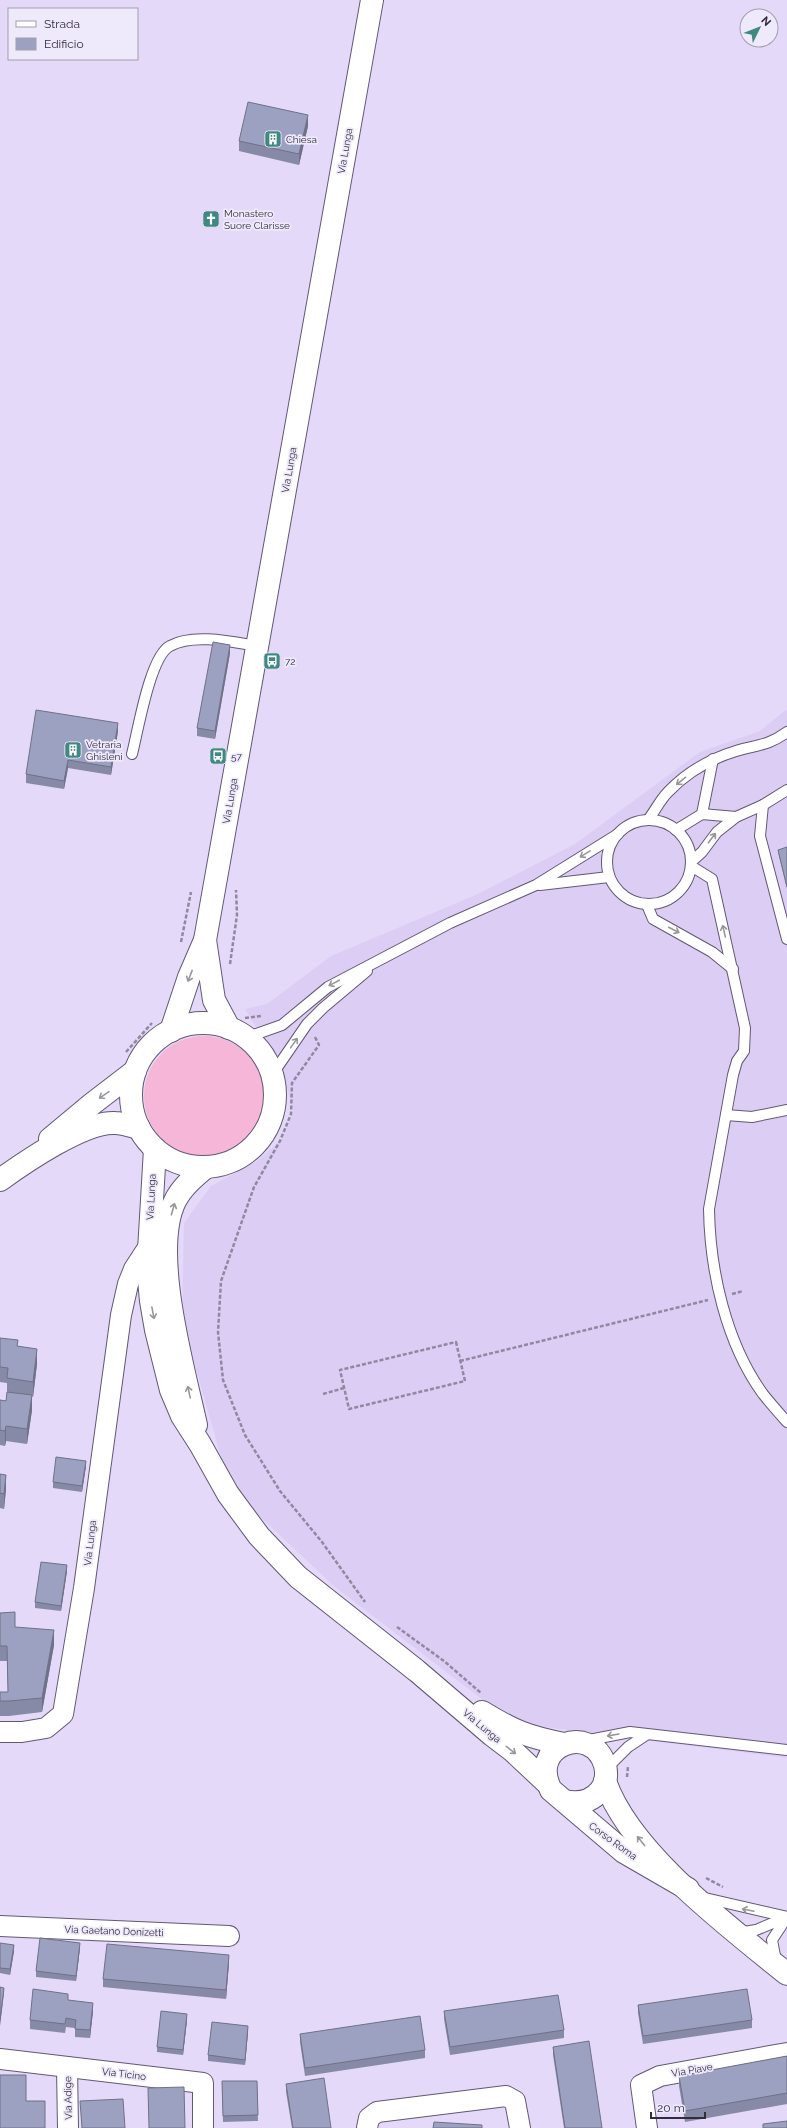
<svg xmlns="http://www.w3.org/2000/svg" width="787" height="2128" font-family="Raleway,sans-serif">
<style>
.built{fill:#dccdf5}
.green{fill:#f6b6d7}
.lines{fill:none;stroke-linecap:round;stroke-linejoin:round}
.lane-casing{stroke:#625873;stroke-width:12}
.street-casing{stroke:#625873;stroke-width:22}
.secondary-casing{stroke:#625873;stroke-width:24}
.path{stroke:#90889f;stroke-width:2.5;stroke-dasharray:4 2;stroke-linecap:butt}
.lane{stroke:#fff;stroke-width:10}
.street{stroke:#fff;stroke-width:20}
.secondary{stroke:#fff;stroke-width:22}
.wall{fill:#878aa6}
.shaded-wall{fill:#6e7187}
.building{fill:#9da1c1;stroke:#6e7187}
.oneway{stroke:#98969c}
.labels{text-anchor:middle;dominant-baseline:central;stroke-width:3.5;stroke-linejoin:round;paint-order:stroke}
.poi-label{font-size:10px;fill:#322d3a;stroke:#efe9fc;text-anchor:start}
.street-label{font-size:10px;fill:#322d3a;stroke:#efe9fc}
</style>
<rect width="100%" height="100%" fill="#e4d9f9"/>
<!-- built -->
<path class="built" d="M787,709v1049l-274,-35 -178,-136 -80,-75 -32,-48 -41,-144 2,-97 27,-37 45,-24 27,-24 10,-28 -10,-37 -38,-64 22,-5 64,-48 147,-62 97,-50 125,-92 60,-21z"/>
<!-- green -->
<circle class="green" cx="204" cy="1096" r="60"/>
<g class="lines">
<defs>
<g id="lane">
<path d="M132,754c6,-23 18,-98 38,-108 23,-13 63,-4 87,0"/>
<path d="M763,805l-3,31 27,103"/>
<path d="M702,814l11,-55"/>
<path d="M648,820c7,-9 12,-20 20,-28 18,-19 42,-33 68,-41 20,-6 32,-5 51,-19"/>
<circle cx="649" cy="862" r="42"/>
<path d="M676,830l26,-16 34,3"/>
<path d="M691,862l11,-10 15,-20 19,-15 27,-12 24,-15"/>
<path d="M691,866l21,13 33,149 -1,23 -7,10 -4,14 -24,134c1,62 17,134 54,185 8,10 16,19 24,28"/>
<path d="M540,885l69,-8"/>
<path d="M647,905l6,14 59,33 21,17"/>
<path d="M245,1038l37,-13 46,-38 122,-64 86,-38 82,-51"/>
<path d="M272,1075l35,-51 16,-16 44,-37"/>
<path d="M726,1115l26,2 35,-7"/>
<path d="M584,1741l46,-9 157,18"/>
<path d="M606,1769l22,-22 18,-12"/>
<path d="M705,1898l82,19"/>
<path d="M738,1933l18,-3 31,-13"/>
<path d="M776,1961l-4,-21 15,-23"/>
</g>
<g id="street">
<path d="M0,1732h22l24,-4 17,-14 21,-126 37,-273 7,-31 6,-15 15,-23"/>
<path d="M0,1926l229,10"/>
<path d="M0,2059l203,24v45"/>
<path d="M67,2067l1,61"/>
<path d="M367,2128l2,-10 8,-6 129,-16 9,5 5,27"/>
<path d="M647,2128l-6,-43 19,-9 127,-23"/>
</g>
<g id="secondary">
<path d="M205,940l9,60 15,28"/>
<circle cx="203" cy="1095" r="72"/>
<path d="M171,1031l18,-54 16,-37 167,-940"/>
<path d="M50,1139l42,-35 43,-33"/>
<path d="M155,1149l-7,119 3,33 5,29 15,60 11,26 18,28 28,50 31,42 39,41 119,94 75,64 21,16 33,31"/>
<path d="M0,1180c25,-18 85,-59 115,-57 8,0 16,3 24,5"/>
<path d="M196,1425c-12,-55 -46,-173 -21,-224 7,-14 19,-24 31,-34"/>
<path d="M482,1712c31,19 46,25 82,32"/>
<path d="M605,1781c24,71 124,146 182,193"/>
<path d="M564,1801c13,3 26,2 36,-10 6,-7 7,-17 5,-26 -13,-43 -78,-20 -54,25l73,62 64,37"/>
</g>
</defs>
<!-- lane casing -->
<use href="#lane" class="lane-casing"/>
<!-- street casing -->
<use href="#street" class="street-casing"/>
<!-- secondary casing -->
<use href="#secondary" class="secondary-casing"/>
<!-- path -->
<g class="path">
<path d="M181,942l10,-50"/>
<path d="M230,964l7,-49 -1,-25"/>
<path d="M245,1018l16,-2"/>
<path d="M315,1037l4,8 -27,38 -1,31 -11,27 -26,46 -33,94 -3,51 5,48 22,55 35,56 42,51 43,60"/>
<path d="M126,1052l26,-29"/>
<path d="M732,1294l11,-3"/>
<path d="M456,1342l9,39 -116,28 -9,-39z"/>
<path d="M460,1361l248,-61"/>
<path d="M323,1394l21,-6"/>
<path d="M397,1627l47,34 37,32"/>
<path d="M627,1777l1,-11"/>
<path d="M706,1878l17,9"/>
</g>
<!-- lane -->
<use href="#lane" class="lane"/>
<!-- street -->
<use href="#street" class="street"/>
<!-- secondary -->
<use href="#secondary" class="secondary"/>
</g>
<!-- wall -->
<g class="wall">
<path d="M308,126l-9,39 -60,-14v-10z"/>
<path d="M230,653l-15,86 -18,-3v-8z"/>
<path d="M118,731l-7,44 -43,-7 -4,21 -38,-6v-9z"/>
<path d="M787,847v42l-9,-37v-2z"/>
<path d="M0,1338l18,8 19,18 -4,33 -1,-1v14l-5,34 -21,-3 -1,5 -5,-1v-45l6,1 1,-8v-10l-7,-1z"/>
<path d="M86,1466l-4,26 -29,-4v-6z"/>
<path d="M0,1474l6,15 -2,20 -4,-1z"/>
<path d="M67,1571l-6,40 -26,-3v-6z"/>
<path d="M0,1613l15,14 39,18 -12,67 -33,4h-9v-24h8l-1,-31h-7z"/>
<path d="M0,1943l14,8 -4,24 -10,-2z"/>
<path d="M80,1948l-4,33 -40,-4v-6z"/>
<path d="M229,1963l-3,36 -123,-12v-8z"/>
<path d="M68,2000l25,11 -3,27 -15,-1v-9l-9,-1 -1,6 -35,-4v-9z"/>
<path d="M638,2005l114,15v8l-109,16 -5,-31z"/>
<path d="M444,2011l120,19v8l-114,17 -6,-36z"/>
<path d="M187,2020l-4,35 -26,-3v-5z"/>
<path d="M248,2032l-3,33 -37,-4v-6z"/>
<path d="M300,2034l125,16v8l-120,18 -5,-34z"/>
<path d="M553,2047l49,81h-38l-11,-73z"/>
<path d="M787,2056v48l-102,18 -6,-36v-10z"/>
<path d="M222,2081h35l1,40 -35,1z"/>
<path d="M286,2084l45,44h-39l-6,-36z"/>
</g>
<!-- shaded-wall -->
<g class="shaded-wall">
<path d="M308,115v11l-9,39v-11z"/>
<path d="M230,645v8l-15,86v-8z"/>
<path d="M118,723v8l-7,44v-8z"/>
<path d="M68,760v8l-4,21v-8z"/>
<path d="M37,1349v15l-4,33v-15z"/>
<path d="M32,1395v15l-5,34v-15z"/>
<path d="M6,1426v15l-1,5v-15z"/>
<path d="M86,1461v5l-4,26v-6z"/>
<path d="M6,1475v14l-2,20v-15z"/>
<path d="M67,1565v6l-6,40v-5z"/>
<path d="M54,1630v15l-12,67v-14z"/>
<path d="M80,1943v5l-4,33v-5z"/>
<path d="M14,1945v6l-4,24v-6z"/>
<path d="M229,1955v8l-3,36v-9z"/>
<path d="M4,1988v5l-4,33v-6z"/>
<path d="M93,2003v8l-3,27v-8z"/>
<path d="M187,2014v6l-4,35v-5z"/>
<path d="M248,2026v6l-3,33v-5z"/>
</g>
<!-- building -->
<g class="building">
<path d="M248,102l60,13 -9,39 -60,-13z"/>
<path d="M213,642l17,3 -15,86 -18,-3z"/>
<path d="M36,710l82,13 -7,44 -43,-7 -4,21 -38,-7z"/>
<path d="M787,847v40l-9,-37z"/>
<path d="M0,1338l18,2 -1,6 20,3 -4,33 -26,-4 1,-10 -8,-1z"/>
<path d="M7,1392l25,3 -5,34 -21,-3 -1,5 -5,-1v-30l6,1z"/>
<path d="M56,1457l30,4 -4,25 -29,-4z"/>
<path d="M0,1474l6,1 -2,19 -4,-1z"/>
<path d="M41,1562l26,3 -6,41 -26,-4z"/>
<path d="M15,1612v15l39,3 -12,68 -33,3h-9v-9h8l-1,-46h-7v-33z"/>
<path d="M40,1938l40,5 -4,33 -40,-5z"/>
<path d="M0,1943l14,2 -4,24 -10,-1z"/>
<path d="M107,1944l122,11 -3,35 -123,-11z"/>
<path d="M0,1987l4,1 -4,32z"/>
<path d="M33,1989l35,5v6l25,3 -3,27 -15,-1 1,-9 -10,-2 -1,6 -35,-4z"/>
<path d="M747,1989l5,31 -109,16 -5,-31z"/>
<path d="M558,1995l6,35 -114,17 -6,-36z"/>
<path d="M161,2011l26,3 -4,36 -26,-3z"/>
<path d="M420,2016l5,34 -120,18 -5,-34z"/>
<path d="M212,2022l36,4 -3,34 -37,-5z"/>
<path d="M589,2041l13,87h-37l-12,-81z"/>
<path d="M787,2056v37l-102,18 -6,-35z"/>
<path d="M0,2075h26v26h19v27h-45z"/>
<path d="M324,2078l7,50h-38l-7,-44z"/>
<path d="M222,2081h35l1,34 -35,1z"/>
<path d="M184,2087l1,41h-36l-1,-40z"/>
<path d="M123,2099l2,29h-43l-2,-27z"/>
<path d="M787,2121v7h-24v-4z"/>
<path d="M434,2122l48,3v3h-49z"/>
</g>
<!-- one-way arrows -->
<defs><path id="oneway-shaft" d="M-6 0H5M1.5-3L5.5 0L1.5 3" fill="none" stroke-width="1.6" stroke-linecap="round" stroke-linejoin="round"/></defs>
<g class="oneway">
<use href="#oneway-shaft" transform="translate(681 781) rotate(141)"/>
<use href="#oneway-shaft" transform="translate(712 838) rotate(-53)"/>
<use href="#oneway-shaft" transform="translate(585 854) rotate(148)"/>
<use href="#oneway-shaft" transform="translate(674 930) rotate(27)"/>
<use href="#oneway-shaft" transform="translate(724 931) rotate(-103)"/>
<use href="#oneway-shaft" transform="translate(190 976) rotate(111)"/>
<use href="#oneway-shaft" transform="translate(334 983) rotate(152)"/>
<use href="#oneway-shaft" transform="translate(294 1043) rotate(-55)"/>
<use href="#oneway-shaft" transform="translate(104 1095) rotate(146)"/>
<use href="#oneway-shaft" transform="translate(173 1209) rotate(-74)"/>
<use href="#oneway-shaft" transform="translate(153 1313) rotate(79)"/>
<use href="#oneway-shaft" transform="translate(189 1392) rotate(-102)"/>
<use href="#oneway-shaft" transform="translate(613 1735) rotate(170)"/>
<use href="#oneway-shaft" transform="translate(511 1750) rotate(38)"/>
<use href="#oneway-shaft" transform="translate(641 1841) rotate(-129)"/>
<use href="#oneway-shaft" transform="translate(748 1910) rotate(-168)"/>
</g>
<!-- icons -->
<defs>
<symbol id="building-square" viewBox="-11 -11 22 22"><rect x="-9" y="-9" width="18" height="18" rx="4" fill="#428882" stroke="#efe9fc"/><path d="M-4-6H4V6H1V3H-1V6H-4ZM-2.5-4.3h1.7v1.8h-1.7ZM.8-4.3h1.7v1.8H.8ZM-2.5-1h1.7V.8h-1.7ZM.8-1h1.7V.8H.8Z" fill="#fff"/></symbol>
<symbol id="church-square" viewBox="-11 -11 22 22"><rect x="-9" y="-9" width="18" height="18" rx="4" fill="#428882" stroke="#efe9fc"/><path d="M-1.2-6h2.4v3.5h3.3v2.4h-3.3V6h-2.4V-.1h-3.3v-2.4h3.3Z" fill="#fff"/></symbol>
<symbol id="bus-square" viewBox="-11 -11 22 22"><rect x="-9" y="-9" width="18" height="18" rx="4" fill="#428882" stroke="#efe9fc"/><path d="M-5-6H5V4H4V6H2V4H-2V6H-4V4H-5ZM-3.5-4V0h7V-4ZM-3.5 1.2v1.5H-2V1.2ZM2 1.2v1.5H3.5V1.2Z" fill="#fff"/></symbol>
</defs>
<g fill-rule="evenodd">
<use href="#building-square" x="263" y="129" width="20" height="20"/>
<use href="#church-square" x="201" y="209" width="20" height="20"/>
<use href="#bus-square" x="262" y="651" width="20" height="20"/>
<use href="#building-square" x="63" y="740" width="20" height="20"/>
<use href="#bus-square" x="208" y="746" width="20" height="20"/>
</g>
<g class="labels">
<!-- poi labels -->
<g class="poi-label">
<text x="286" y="139">Chiesa</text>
<text x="224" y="213">Monastero<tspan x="224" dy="12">Suore Clarisse</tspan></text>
<text x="285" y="661">72</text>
<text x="86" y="744">Vetraria<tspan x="86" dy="12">Ghisleni</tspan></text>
<text x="231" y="756">57</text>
</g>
<!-- street labels -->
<g class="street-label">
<text transform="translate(345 151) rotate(-80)">Via Lunga</text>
<text transform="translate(289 470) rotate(-80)">Via Lunga</text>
<text transform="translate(230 801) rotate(-80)">Via Lunga</text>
<text transform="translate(151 1197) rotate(-87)">Via Lunga</text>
<text transform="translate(90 1543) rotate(-83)">Via Lunga</text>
<text transform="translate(482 1726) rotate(40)">Via Lunga</text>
<text transform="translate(613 1841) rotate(36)">Corso Roma</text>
<text transform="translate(114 1931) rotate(2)">Via Gaetano Donizetti</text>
<text transform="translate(692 2070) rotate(-10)">Via Piave</text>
<text transform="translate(124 2074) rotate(7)">Via Ticino</text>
<text transform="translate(68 2098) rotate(-91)">Via Adige</text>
</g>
</g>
<!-- legend -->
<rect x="8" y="8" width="130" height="52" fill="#efe9fc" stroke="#a39eae"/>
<rect x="16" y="21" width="20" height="6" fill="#ffffff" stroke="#a39eae"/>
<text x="44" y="28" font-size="12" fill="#322d3a">Strada</text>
<rect x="16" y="38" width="20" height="12" fill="#9da1c1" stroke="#a39eae"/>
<text x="44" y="48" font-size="12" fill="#322d3a">Edificio</text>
<!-- north arrow -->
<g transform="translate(759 28) rotate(47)"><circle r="19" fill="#efe9fc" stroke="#a39eae"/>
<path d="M0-3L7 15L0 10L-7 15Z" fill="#428882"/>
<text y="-6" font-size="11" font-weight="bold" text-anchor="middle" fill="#322d3a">N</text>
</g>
<!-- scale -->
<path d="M651 2112v6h54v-6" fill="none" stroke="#322d3a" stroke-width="2"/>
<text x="657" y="2112" font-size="12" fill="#322d3a" stroke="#efe9fc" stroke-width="3" paint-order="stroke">20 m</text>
</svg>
